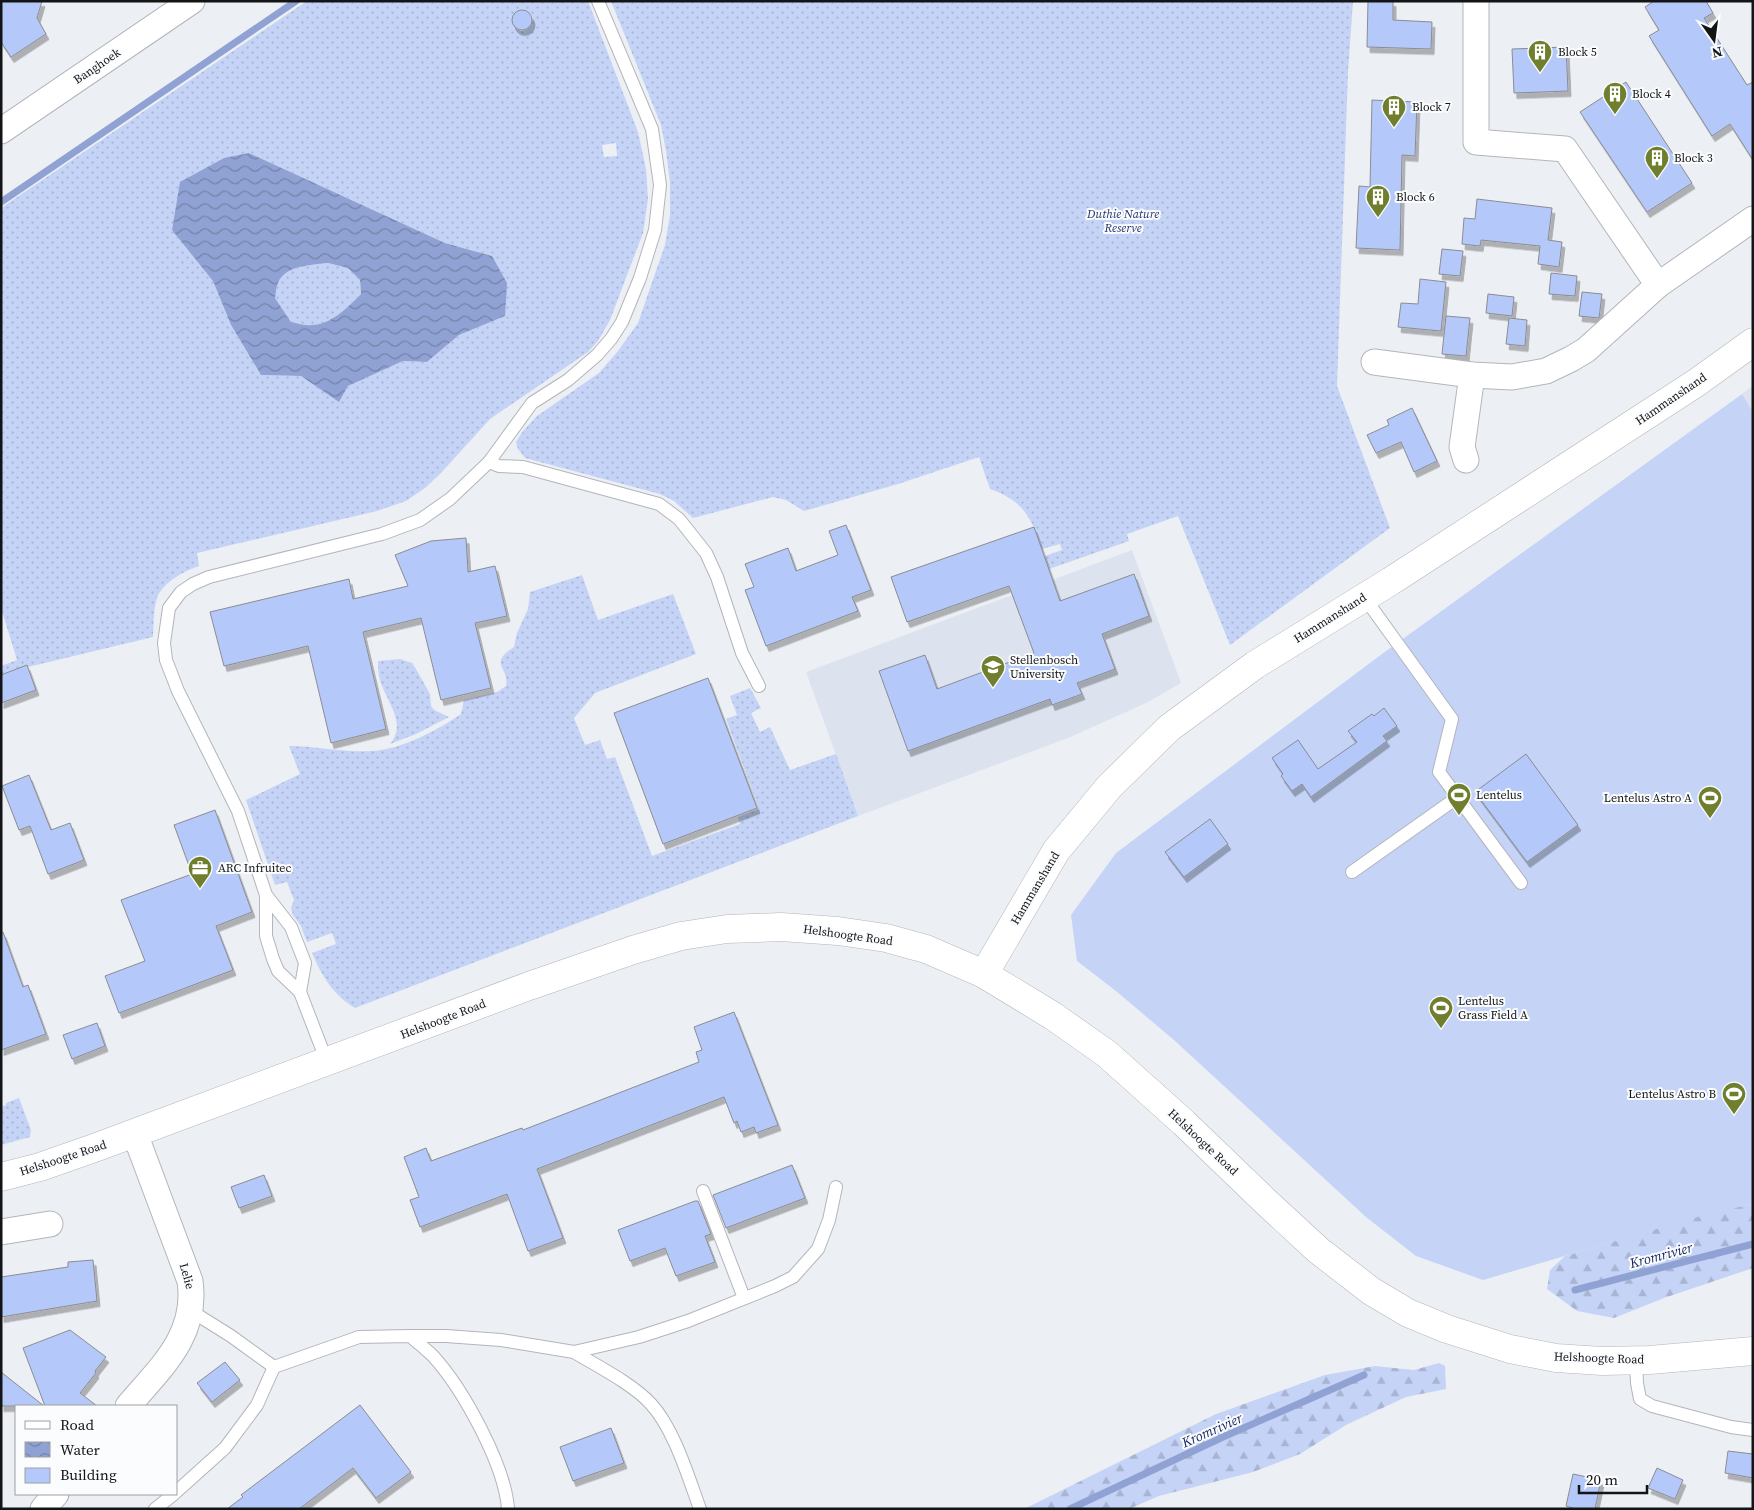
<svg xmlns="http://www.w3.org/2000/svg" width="1754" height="1510" font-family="'Source Serif 4',serif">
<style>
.built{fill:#dde2ef}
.grass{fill:url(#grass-dots);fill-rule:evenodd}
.forest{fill:url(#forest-firs)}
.pitch{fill:#c5d3f6}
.water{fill:url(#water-waves);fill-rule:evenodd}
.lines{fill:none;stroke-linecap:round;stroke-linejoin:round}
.stream{stroke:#90a2d3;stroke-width:7}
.building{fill:#b5c8fa;stroke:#8a8c91;filter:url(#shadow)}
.lane-casing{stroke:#b3b5ba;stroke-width:14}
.street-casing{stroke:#b3b5ba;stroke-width:27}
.secondary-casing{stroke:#b3b5ba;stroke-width:29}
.lane{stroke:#fff;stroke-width:12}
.street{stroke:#fff;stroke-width:25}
.secondary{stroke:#fff;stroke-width:28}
.labels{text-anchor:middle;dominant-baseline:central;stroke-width:4;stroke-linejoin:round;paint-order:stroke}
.poi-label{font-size:12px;fill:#131416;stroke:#fbfcfe;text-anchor:start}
.street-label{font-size:12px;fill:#131416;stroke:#fbfcfe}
.park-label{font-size:12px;font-style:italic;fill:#23326d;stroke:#fbfcfe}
.water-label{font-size:14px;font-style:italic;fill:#16245d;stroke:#fbfcfe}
</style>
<defs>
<pattern id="grass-dots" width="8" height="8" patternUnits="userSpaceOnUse" patternTransform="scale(1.25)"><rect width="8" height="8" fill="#c5d3f6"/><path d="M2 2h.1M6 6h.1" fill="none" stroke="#a8b4d2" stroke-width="1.8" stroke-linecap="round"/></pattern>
<pattern id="forest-firs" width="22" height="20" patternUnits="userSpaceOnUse" patternTransform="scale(1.25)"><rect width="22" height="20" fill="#c5d3f6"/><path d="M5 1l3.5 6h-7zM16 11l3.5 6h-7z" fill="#a8b4d2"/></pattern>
<pattern id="water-waves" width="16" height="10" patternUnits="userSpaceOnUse" patternTransform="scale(1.25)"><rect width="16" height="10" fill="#90a2d3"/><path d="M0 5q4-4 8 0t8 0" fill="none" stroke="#7483aa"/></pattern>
<filter id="shadow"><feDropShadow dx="3" dy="5.5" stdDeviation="0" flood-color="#0004"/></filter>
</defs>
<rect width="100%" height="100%" fill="#eceff4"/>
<!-- built -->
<g class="built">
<path d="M1753,386v26l-11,-18z"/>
<path d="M1132,550l49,133 -35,20 -78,35 -210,78 -52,-144z"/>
</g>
<!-- grass -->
<g class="grass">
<path d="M307,1h281l50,131 8,37 2,30 -5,34 -33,87 -12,21 -10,11 -98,67 -50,55 -15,14 -19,13 -29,10 -180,42 2,13c-15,5 -36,16 -42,32 -4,12 -3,27 -4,39l-125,30 -1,-2 -26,10v-9l16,-6 -16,-52v-400zM520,10c26,1 6,33 -6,16 -5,-7 0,-13 6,-16zM616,143l1,13 -13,1 -2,-12zM249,153l196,90 47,13 13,60 -46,19 -32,27 -24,-1 -55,25 -9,15 -38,-25 -40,-1 -30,-50 -18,-44z"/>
<path d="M611,1h742l-5,71 -11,314 53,142 -160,117 -52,-129 -51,18 2,7 -80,28 -4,-13 17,-6 -2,-6 -18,5c-10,-30 -19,-49 -52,-60l-11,-32 -81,27 -94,27 -18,-11 -13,-3 -80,21 -19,-17 -14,-7 -135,-36 -7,-9 -2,-7 7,-11 14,-15 62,-43 19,-22 20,-28 27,-78 5,-30v-33l-4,-31 -5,-26z"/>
<path d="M328,263l20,5 12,12 1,14c-13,13 -30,31 -50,31 -6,1 -14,-2 -20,-3l-16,-24c1,-4 1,-11 3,-16 7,-17 34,-17 50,-19z"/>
<path d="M582,575l16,45 75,-26 23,60 -101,39 -21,25 11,27 15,-5 7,19 8,-2 37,99 88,-32 -2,-7 21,-8 -33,-90 11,-4 -7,-19 20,-8 11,20 -10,5 9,19 10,-5 20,43 46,-16 22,62 -503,192c-22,-13 -33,-32 -43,-55l24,-9 -4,-11 -25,9 -6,-16 -8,-11 -2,-7 3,-8 -7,-18 -12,3 -29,-85 54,-26 -11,-28c28,0 56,7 84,5 29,-2 65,-21 88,-37l3,-14 33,-8 9,-6c4,-18 -19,-22 8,-39l3,-14 11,-24 2,-17z"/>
<path d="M400,659l12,4 4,6 14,25 1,12 3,4 15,7 -33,17 -26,10c18,-20 -4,-43 -10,-64 -2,-6 -2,-13 -2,-19z"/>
<path d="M19,1098l12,32 -1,7 -29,8v-38l5,-2v-2z"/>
</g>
<!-- forest -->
<g class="forest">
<path d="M1753,1204v64l-89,30 -50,20 -37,-7 -30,-22 3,-19 15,-14 147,-44z"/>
<path d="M1439,1363l6,3 1,23 -40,8 -60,28 -46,29 -47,18 -94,24 -30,13h-105l192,-95 109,-39 50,-9 39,4z"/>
</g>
<!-- pitch -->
<path class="pitch" d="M1742,394l11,18v792l-42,9 -228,67 -67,-24 -50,-39 -192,-177 -58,-49 -39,-30 -6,-46 45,-62 266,-199z"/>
<!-- water -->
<path class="water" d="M249,153l196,90 47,13 15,27 -2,33 -46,19 -32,27 -24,-1 -55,25 -9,16 -38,-26 -40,-1 -30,-50 -18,-44 -41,-51 8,-48 44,-24zM328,263l20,5 12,12 1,14c-13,13 -30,31 -50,31 -6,1 -14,-2 -20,-3l-16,-24c1,-4 1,-11 3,-15 7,-18 34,-18 50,-20z"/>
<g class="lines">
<!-- stream -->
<g class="stream">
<path d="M1,202l295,-201"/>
<path d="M1575,1290l178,-46"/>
<path d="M1070,1509l153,-72 141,-62"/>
</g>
</g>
<!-- building -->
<g class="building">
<path d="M1,1h41l-5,17 9,16 -35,23 -10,-15z"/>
<path d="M1368,1h25v19l39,2 -1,27 -64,-2z"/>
<path d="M1654,1h52l7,12 -9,5 43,67 6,-3v78l-23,-36 -18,12 -63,-100 10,-6 -14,-23z"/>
<circle cx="522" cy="20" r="10"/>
<path d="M1566,47l2,44 -54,2 -2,-44z"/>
<path d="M1626,82l66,101 -45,29 -67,-100z"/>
<path d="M1372,100l45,2 -2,54 -13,-1 -2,95 -44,-2 3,-62 11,1z"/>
<path d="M1477,199l75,9 -4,32 14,2 -3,25 -21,-3 2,-18 -59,-6 -1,6 -18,-2 2,-26 11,1z"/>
<path d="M1442,249l21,2 -3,25 -21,-2z"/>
<path d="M1551,273l26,3 -2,20 -26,-2z"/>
<path d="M1420,279l26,3 -5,49 -43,-4 3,-24 17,1z"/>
<path d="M1582,292l20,2 -3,24 -20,-2z"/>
<path d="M1488,294l26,3 -2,19 -26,-3z"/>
<path d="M1446,316l24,2 -4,38 -24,-2z"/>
<path d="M1509,318l18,2 -2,26 -19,-2z"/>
<path d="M1412,408l25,53 -23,11 -13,-30 -25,11 -9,-18 22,-10 -2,-5z"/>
<path d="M846,525l25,65 -19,7 6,14 -92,35 -21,-56 9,-3 -9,-23 43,-16 8,23 42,-16 -9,-24z"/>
<path d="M1034,527l26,74 74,-27 15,42 -47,18 13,35 -38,14 5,11 -30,11 -2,-6 -142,52 -29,-80 46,-16 12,34 97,-36 -25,-67 -102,36 -16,-45z"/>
<path d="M466,538l2,34 27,-6 12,50 -32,7 16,65 -50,12 -20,-82 -58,14 23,97 -55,14 -23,-97 -84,20 -14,-54 139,-33 4,20 55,-13 -13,-31 36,-14z"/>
<path d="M27,665l9,25 -35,13v-28z"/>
<path d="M708,678l49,130 -94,36 -49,-131z"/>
<path d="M1384,708l13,18 -14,10 4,5 -76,56 -9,-13 -10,7 -11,-15 2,-2 -11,-16 26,-18 20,29 39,-27 -9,-11 24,-17 2,2z"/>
<path d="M1526,754l52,71 -51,37 -52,-70z"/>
<path d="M29,775l22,55 19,-7 14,37 -36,14 -18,-48 -11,4 -17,-44z"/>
<path d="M215,810l37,102 -36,14 17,44 -114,43 -14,-37 40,-15 -24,-61 71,-26 -18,-49z"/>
<path d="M1210,819l18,25 -44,33 -19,-25z"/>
<path d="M3,932l20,55 5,-2 18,49 -45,16v-117z"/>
<path d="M734,1012l44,113 -22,8 -2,-6 -13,5 -4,-11 -3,2 -10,-26 -187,72 26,69 -35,13 -21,-57 -87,33 -10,-27 9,-3 -15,-40 22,-9 5,13 91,-33 1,2 176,-68 -3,-10 6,-2 -8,-23z"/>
<path d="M97,1023l8,23 -33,13 -9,-24z"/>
<path d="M792,1165l13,33 -79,30 -13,-33z"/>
<path d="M264,1175l8,21 -33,12 -8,-21z"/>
<path d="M695,1201h3l13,33 -6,2 10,26 -39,14 -11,-28 -35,13 -12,-31z"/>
<path d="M93,1260l4,41 -96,16v-40l67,-10v-5z"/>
<path d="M70,1330l36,27 -11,14 1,2 -16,20 17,13h-52l-22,-58z"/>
<path d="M225,1362l15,18 -28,22 -15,-19z"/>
<path d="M1,1372l43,34h-43z"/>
<path d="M360,1405l51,67 -35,26 -23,-30 -54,41h-72l16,-12 -2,-2z"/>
<path d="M611,1428l13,35 -51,18 -13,-34z"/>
<path d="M1728,1451l25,3v24l-28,-5z"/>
<path d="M1657,1468l26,12 -8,19 -27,-11z"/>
<path d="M1573,1474l28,6 -6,29h-19l-10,-3z"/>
</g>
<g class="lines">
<defs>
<g id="lane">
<path d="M489,462l10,4 24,1 136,37 20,15 27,34 11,24 25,76 17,33"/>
<path d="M1364,597l88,122 -13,53 82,111"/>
<path d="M1352,872l106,-75"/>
<path d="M266,895v41l7,23 5,12 22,21 27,70"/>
<path d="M300,992l5,-29 -14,-36 -25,-32 -28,-84 -60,-120 -12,-31 -2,-17 5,-35 12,-16 12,-8 16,-7 173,-43 38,-14 30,-21 39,-37 43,-59 36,-23 29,-25 14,-16 11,-17 18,-44 15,-48 5,-45 -8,-56 -54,-128"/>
<path d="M703,1191l41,107"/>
<path d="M191,1311l40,25 43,31 85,-30 51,-1c7,6 16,13 23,20 30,33 72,109 75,153"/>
<path d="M410,1336h36l55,4 73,12 65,-15 49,-16 87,-35 18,-9 25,-28 11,-29 7,-33"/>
<path d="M574,1352c23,14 59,32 77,52 23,25 37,72 49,105"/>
<path d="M1636,1361l1,22 3,16 12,7 79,21 22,3"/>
<path d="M176,1492l49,-44 32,-43 17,-38"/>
<path d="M155,1509l19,-15"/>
</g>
<g id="street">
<path d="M1476,1v141l89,7 93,136"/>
<path d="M1,131l191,-130"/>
<path d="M1374,362l98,13 40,2 34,-6 25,-12 15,-9 72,-65 95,-66"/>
<path d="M1466,460l-4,-13 10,-72"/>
<path d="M1,1232l49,-8"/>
<path d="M128,1406c32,-38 70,-70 62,-125l-55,-147"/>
<path d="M43,1509l13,-15"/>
</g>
<g id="secondary">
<path d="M984,974l72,-123 53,-64 60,-59 86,-63 136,-84 305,-198 57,-41"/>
<path d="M1,1177l39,-10 57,-20 432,-161 104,-36 48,-14 46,-7 54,-2 57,4 48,7 40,11 58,25 69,42 54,38 77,69 81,78 53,49 53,41 37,22 39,16 63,20 46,9 46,3 48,-1 103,-9"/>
</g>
</defs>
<!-- lane casing -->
<use href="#lane" class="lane-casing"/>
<!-- street casing -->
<use href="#street" class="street-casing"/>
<!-- secondary casing -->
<use href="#secondary" class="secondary-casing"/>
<!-- lane -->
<use href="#lane" class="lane"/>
<!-- street -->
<use href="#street" class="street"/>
<!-- secondary -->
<use href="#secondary" class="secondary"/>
</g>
<!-- icons -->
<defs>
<symbol id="building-pin" viewBox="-11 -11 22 30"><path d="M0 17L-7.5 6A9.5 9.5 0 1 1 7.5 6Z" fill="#707f2d" stroke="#fbfcfe"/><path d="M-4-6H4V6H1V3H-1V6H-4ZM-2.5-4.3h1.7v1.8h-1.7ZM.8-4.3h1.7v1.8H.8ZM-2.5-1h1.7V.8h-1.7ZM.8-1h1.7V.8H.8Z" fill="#fff"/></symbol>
<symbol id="university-pin" viewBox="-11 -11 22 30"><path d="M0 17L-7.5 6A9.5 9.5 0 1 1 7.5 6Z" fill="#707f2d" stroke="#fbfcfe"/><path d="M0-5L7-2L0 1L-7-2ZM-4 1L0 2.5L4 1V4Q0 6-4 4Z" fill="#fff"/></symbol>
<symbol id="stadium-pin" viewBox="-11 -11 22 30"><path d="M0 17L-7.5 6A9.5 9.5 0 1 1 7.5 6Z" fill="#707f2d" stroke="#fbfcfe"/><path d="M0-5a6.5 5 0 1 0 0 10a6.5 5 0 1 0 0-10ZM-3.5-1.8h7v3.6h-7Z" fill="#fff"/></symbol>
<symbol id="office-pin" viewBox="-11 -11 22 30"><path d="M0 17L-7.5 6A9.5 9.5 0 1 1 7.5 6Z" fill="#707f2d" stroke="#fbfcfe"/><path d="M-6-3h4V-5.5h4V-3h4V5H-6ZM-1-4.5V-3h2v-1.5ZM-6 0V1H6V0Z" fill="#fff"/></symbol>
</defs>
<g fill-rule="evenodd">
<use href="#building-pin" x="1526" y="38" width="28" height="38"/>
<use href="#building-pin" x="1601" y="80" width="28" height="38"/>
<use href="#building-pin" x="1380" y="93" width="28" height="38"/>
<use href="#building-pin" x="1643" y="144" width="28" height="38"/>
<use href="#building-pin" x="1364" y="183" width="28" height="38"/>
<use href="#university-pin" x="979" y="653" width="28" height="38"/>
<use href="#stadium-pin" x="1445" y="781" width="28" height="38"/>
<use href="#stadium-pin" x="1696" y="784" width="28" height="38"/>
<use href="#office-pin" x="186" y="854" width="28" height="38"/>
<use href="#stadium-pin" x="1427" y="994" width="28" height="38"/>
<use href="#stadium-pin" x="1720" y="1080" width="28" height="38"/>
</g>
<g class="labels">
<!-- poi labels -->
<g class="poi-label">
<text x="1558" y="52">Block 5</text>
<text x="1632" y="94">Block 4</text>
<text x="1412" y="107">Block 7</text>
<text x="1674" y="158">Block 3</text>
<text x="1396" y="197">Block 6</text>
<text x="1010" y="660">Stellenbosch<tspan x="1010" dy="14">University</tspan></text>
<text x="1476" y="795">Lentelus</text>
<text x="1692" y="798" text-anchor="end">Lentelus Astro A</text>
<text x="218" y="868">ARC Infruitec</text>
<text x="1458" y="1001">Lentelus<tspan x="1458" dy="14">Grass Field A</tspan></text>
<text x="1716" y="1094" text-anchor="end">Lentelus Astro B</text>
</g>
<!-- street labels -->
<g class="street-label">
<text transform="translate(97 66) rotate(-34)">Banghoek</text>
<text transform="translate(1671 399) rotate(-34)">Hammanshand</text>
<text transform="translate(1330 618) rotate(-32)">Hammanshand</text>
<text transform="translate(1035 888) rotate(-59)">Hammanshand</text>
<text transform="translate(848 935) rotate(8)">Helshoogte Road</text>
<text transform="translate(443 1019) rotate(-21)">Helshoogte Road</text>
<text transform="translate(1203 1142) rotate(43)">Helshoogte Road</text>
<text transform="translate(63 1158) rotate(-18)">Helshoogte Road</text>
<text transform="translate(187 1276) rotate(74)">Lelie</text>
<text transform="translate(1599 1358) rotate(2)">Helshoogte Road</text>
</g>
<!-- park labels -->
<g class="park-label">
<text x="1123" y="214">Duthie Nature<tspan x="1123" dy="14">Reserve</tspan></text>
</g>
<!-- water labels -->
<g class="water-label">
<text transform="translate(1661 1255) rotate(-15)">Kromrivier</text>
<text transform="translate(1212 1430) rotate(-24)">Kromrivier</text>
</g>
</g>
<!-- border -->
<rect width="1754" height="1510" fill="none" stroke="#131416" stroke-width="5"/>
<!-- legend -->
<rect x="15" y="1405" width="162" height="90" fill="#fbfcfe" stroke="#9e9fa1"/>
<rect x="25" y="1421" width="25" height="8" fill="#ffffff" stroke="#9e9fa1"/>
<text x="60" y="1430" font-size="15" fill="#131416">Road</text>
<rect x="25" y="1442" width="25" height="15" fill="url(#water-waves)" stroke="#9e9fa1"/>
<text x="60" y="1455" font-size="15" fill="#131416">Water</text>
<rect x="25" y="1468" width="25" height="15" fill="#b5c8fa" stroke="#9e9fa1"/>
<text x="60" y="1480" font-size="15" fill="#131416">Building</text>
<!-- north arrow -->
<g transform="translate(1714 40) rotate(166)" stroke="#fbfcfe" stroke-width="4" paint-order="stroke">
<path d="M0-4L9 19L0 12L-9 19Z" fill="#131416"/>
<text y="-8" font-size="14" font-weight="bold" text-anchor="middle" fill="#131416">N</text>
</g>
<!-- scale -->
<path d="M1579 1485v8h68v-8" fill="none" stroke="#131416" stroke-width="2.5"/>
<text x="1586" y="1485" font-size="15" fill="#131416" stroke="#fbfcfe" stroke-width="4" paint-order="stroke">20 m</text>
</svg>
